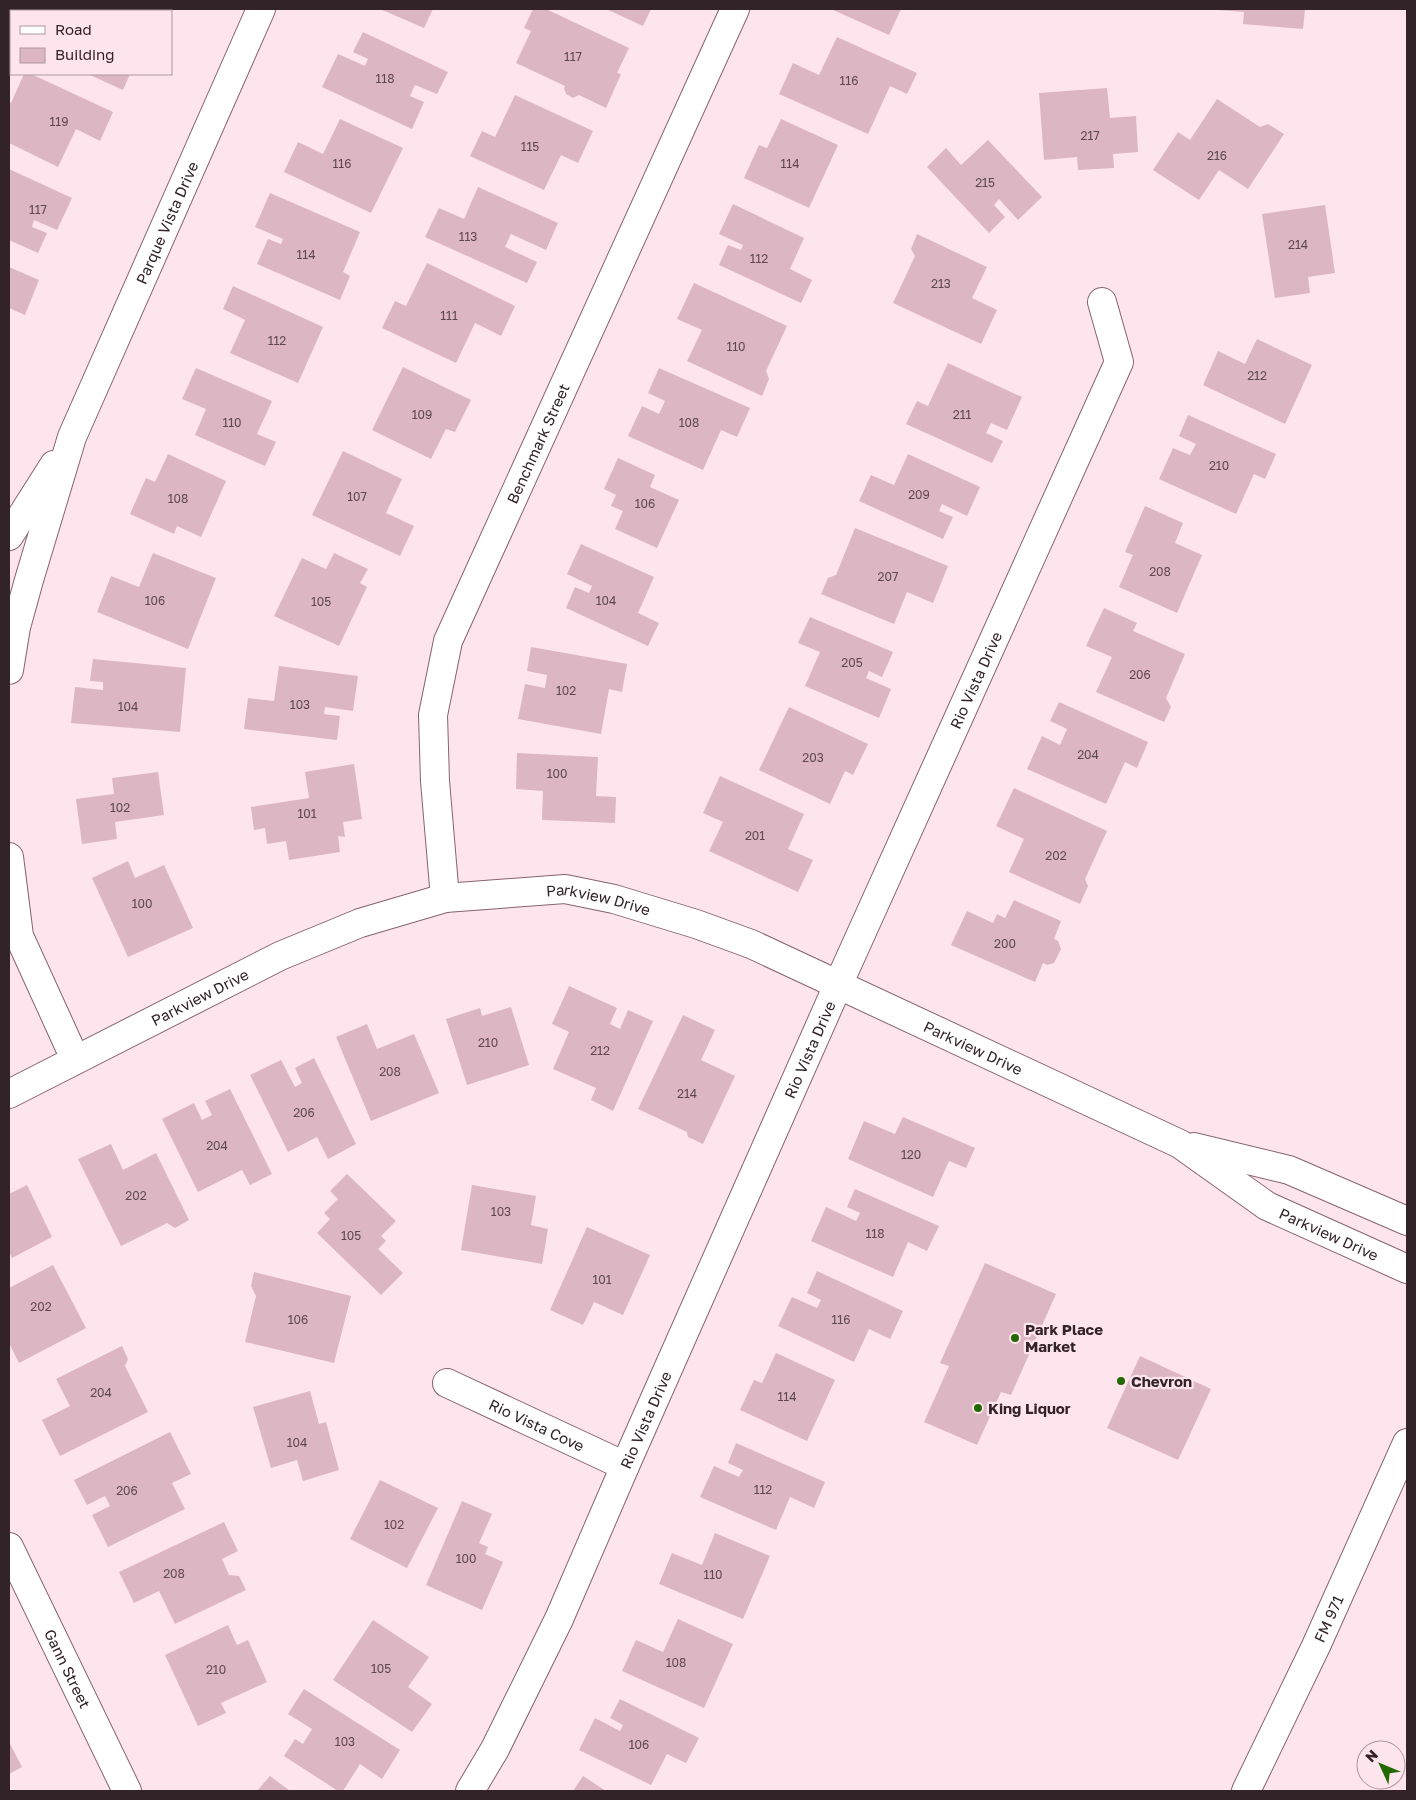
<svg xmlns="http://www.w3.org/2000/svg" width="1416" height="1800" font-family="'Golos Text',sans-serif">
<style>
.building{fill:#ddb6c3}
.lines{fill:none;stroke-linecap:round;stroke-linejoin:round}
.minor-casing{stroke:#86636f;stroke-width:30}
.secondary-casing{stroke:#86636f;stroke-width:30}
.minor{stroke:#fff;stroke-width:28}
.secondary{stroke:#fff;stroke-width:28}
.poi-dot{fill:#226901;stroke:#fee5ed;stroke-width:2}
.labels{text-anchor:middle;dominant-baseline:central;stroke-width:4.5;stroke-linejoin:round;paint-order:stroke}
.number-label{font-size:12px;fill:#5d4850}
.street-label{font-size:15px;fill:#322329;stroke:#fee5ed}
.poi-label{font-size:15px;font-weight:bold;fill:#322329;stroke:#fee5ed;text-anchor:start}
</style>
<rect width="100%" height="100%" fill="#fee5ed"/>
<!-- building -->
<g class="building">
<path d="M62,9h43l5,2h-49z"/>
<path d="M380,9h53l-9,19z"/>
<path d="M533,9h13l83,39 -12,25 4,1 -15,34 -27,-13 -6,3 -7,-4 -2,-6 1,-2 -49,-23 15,-32 -7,-3z"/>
<path d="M606,9h45l-8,17z"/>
<path d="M831,9h70l-12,26z"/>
<path d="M1217,9h88l-2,20 -60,-5 1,-12 -27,-2z"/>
<path d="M363,32l85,40 -11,22 -22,-9 -5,11 14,6 -12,27 -90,-42 16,-33 27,12 3,-7 -15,-7z"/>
<path d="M837,37l80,36 -10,21 -17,-8 -22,48 -89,-40 14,-31 26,12z"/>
<path d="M24,74h7l82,38 -13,29 -24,-12 -18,38 -49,-24v-41l2,1z"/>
<path d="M88,74h42l-7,16z"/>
<path d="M1107,88l3,30 26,-2 2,36 -25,2 1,14 -36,2 -1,-13 -33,3 -5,-67z"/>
<path d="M515,95l78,36 -15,32 -17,-8 -17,35 -74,-34 12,-25 13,6z"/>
<path d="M1217,99l43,28 8,-3 16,10 -36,55 -29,-19 -20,30 -46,-30 25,-38 12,8z"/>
<path d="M340,119l63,29 -32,65 -87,-41 14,-30 25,12z"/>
<path d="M781,119l57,26 -29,63 -65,-30 15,-33 8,3z"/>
<path d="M988,140l54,57 -24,23 -19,-21 -5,6 11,12 -16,16 -62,-66 19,-19 15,17z"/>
<path d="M9,169l63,29 -15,32 -23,-10 -2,7 15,6 -9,20 -29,-13z"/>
<path d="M478,187l80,36 -12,27 -35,-16 -6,13 32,15 -10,21 -102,-46 14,-29 25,11z"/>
<path d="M270,193l90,39 -17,40 7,4 -10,24 -83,-36 11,-25 13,5 2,-5 -28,-12z"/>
<path d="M733,204l71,34 -14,31 22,11 -11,23 -82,-38 9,-20 13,5 2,-5 -24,-11z"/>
<path d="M1325,205l10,68 -27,4 2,16 -35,5 -13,-84z"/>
<path d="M917,234l70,33 -15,31 25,12 -16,34 -88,-41 22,-47 -4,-7z"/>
<path d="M427,263l88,43 -14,30 -26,-13 -19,40 -74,-35 13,-27 11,5z"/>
<path d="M9,267l30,13 -14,35 -16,-7z"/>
<path d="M694,283l93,43 -21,45 3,8 -7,17 -75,-35 15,-31 -25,-11z"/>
<path d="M233,286l90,41 -25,56 -68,-30 15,-33 -22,-11z"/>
<path d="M1257,339l55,26 -27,59 -82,-39 15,-34 27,13z"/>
<path d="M948,363l74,34 -15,33 -16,-7 -5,10 17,8 -11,22 -86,-39 11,-23 11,5z"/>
<path d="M403,367l68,33 -16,32 -9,-3 -15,30 -59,-29z"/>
<path d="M196,368l76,33 -15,33 19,8 -11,24 -70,-31 11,-26 -24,-10z"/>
<path d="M659,368l91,40 -13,29 -16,-7 -18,40 -75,-34 14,-30 17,8 6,-13 -17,-8z"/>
<path d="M1188,415l88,39 -11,25 -11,-5 -18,40 -77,-35 14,-31 17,7 6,-11 -17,-8z"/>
<path d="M343,451l59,28 -16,34 28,13 -14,30 -88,-41z"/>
<path d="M168,454l58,27 -25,56 -24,-11 -3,8 -44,-20 16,-36 9,4z"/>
<path d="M908,454l72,33 -13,29 -25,-12 -3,7 14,6 -10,22 -84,-38 12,-26 23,10z"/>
<path d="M618,458l37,17 -5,12 29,13 -22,48 -42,-19 8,-18 -12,-5 5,-11 -12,-6z"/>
<path d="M1145,506l38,17 -8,20 27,12 -25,58 -58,-26 14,-32 -8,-3z"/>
<path d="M855,528l93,38 -15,37 -26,-11 -13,32 -73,-30 7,-16 8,-3z"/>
<path d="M581,544l73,33 -16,36 21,10 -11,23 -82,-38 9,-21 14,6 3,-7 -25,-12z"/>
<path d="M153,553l63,25 -28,71 -91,-37 14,-36 28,11z"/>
<path d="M334,553l34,16 -8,14 7,4 -28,59 -65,-30 28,-58 24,11z"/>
<path d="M1104,608l33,15 -4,8 52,23 -19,44 5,9 -7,15 -68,-30 16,-35 -26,-11z"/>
<path d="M810,617l83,35 -11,25 -13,-6 -3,7 25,11 -12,29 -74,-32 15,-34 -22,-9z"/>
<path d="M531,647l96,17 -5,28 -13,-3 -8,45 -83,-15 7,-35 20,4 2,-13 -20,-4z"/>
<path d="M93,659l93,9 -6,64 -109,-9 4,-36 28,3v-8l-13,-1z"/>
<path d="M279,666l79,10 -5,35 -28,-4 -1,7 16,2 -3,24 -93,-11 4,-31 26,3z"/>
<path d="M1059,702l89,40 -11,26 -12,-6 -19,42 -79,-35 15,-33 18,9 7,-16 -17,-8z"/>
<path d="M789,707l79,37 -15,31 -8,-4 -15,33 -71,-34z"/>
<path d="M517,753l81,4 -2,39 20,1 -1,26 -73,-3 1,-29 -27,-2z"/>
<path d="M354,764l8,55 -19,3 2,15 -7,-1 2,16 -51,8 -3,-19 -19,3 -2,-16 -11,2 -3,-23 58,-9 -4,-26z"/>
<path d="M158,772l6,43 -49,7 2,17 -35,5 -6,-45 38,-5 -2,-16z"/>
<path d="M720,776l84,38 -16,35 25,11 -15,32 -89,-41 14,-29 -20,-9z"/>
<path d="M1014,788l93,43 -22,48 3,7 -8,18 -71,-32 15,-33 -28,-13z"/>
<path d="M128,861l7,17 29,-13 29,63 -65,29 -36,-79z"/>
<path d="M1014,900l47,21 -7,18 4,2 3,8 -7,14 -7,2 -4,-2 -8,19 -84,-37 16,-34 26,12 4,-9 8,4z"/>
<path d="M569,986l48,22 -7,16 10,5 8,-19 25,11 -40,90 -22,-11 5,-12 -43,-19 16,-37 -17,-8z"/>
<path d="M511,1007l18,58 -62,20 -21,-66 34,-11 2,8z"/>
<path d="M683,1015l32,15 -14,30 34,16 -32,68 -15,-7 -1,-5 -49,-23z"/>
<path d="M367,1024l10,25 37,-15 25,59 -68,28 -35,-84z"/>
<path d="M314,1058l42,86 -28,15 -11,-22 -29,15 -38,-77 31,-15 14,27 7,-4 -7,-15z"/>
<path d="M230,1089l42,85 -22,11 -8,-15 -44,22 -36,-73 32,-16 8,17 10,-5 -7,-14z"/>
<path d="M903,1117l72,31 -9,20 -17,-7 -16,36 -85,-38 16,-38 31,13z"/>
<path d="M111,1144l12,26 33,-17 33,67 -14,8 -8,-5 -46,23 -43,-87z"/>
<path d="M347,1174l49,47 -15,15 5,5 -8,8 25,24 -22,22 -64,-62 13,-14 -6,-6 14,-14 -8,-8z"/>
<path d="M27,1185l25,52 -40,21 -3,-6v-58z"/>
<path d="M472,1185l64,11 -5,29 17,4 -6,35 -81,-14z"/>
<path d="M855,1189l84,37 -12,25 -19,-9 -15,35 -82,-36 15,-34 30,14 4,-8 -13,-6z"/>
<path d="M587,1227l63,28 -27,60 -29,-13 -11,23 -33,-15z"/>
<path d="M985,1263l71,31 -45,101 -10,-3 -24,53 -53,-23 25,-56 -9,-3z"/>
<path d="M53,1265l33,63 -67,35 -10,-20v-15l1,-1 -1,-3v-36z"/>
<path d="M817,1271l86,40 -13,28 -21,-10 -15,33 -76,-36 14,-29 25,11 4,-8 -14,-7z"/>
<path d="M254,1272l97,24 -17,67 -89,-21 11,-46 -5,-10z"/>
<path d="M122,1346l6,13 -3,7 23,46 -88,44 -18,-36 28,-14 -14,-27z"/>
<path d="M776,1353l59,27 -28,61 -67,-31 14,-30 8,3z"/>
<path d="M1140,1356l71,33 -33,71 -71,-32z"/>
<path d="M310,1391l9,33 7,-2 13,48 -36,11 -6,-21 -26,8 -18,-61z"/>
<path d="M170,1432l21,42 -19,9 13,26 -77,38 -16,-32 18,-9 -5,-10 -18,9 -13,-25z"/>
<path d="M736,1443l89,39 -11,26 -24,-11 -14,33 -76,-33 14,-31 25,11 4,-7 -15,-7z"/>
<path d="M380,1480l58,28 -31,60 -57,-29z"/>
<path d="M462,1501l30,13 -13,29 9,4 -3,7 18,8 -21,48 -56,-25z"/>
<path d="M224,1522l14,29 -16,8 7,16 10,1 7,14 -71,34 -16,-33 -25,12 -15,-31z"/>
<path d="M715,1533l55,23 -27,63 -84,-35 13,-31 30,12z"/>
<path d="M678,1619l55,25 -29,64 -82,-37 14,-31 27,12z"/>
<path d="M373,1620l56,37 -21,30 24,17 -20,28 -79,-52z"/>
<path d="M228,1625l9,20 11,-5 19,42 -46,21 5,10 -28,13 -33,-71z"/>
<path d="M304,1689l96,61 -18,29 -22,-15 -17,27h-5l-54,-35 11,-17 8,5 9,-15 -24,-15z"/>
<path d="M620,1699l79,39 -13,25 -19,-9 -16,31 -72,-35 16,-32 25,13 3,-6 -13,-7z"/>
<path d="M9,1742l13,25 -13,7z"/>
<path d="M270,1776l20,15h-33z"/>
<path d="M583,1776l23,15h-33z"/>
</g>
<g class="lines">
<defs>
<g id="minor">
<path d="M9,536l45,-71"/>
<path id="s1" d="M9,670l7,-43 13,-47 43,-143 189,-428"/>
<path d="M9,857l10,79 56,123"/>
<path id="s2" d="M445,898l-10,-117 -2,-66 15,-74 287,-632"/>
<path id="s3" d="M9,1094l271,-138 80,-33 85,-25 120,-9 49,10 82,25 55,20 429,200 87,62 140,63"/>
<path d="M1194,1147l95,23 118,51"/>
<path id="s4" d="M447,1383l178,83"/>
<path id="s5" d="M9,1547l118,244"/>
<path id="s6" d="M470,1791l25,-42 64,-130 66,-153 213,-481 281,-623 -17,-60"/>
</g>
<g id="secondary">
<path id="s7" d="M1246,1791l70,-145 91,-203"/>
</g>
</defs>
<!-- minor casing -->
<use href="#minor" class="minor-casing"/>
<!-- secondary casing -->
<use href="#secondary" class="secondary-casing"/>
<!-- minor -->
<use href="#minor" class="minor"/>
<!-- secondary -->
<use href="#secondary" class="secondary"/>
</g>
<!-- markers -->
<g class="poi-dot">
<circle cx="1015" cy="1338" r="5"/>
<circle cx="1121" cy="1381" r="5"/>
<circle cx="978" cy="1408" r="5"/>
</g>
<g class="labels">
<!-- number labels -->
<g class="number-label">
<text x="573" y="56">117</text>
<text x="385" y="78">118</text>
<text x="849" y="80">116</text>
<text x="59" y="121">119</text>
<text x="1090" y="135">217</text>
<text x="530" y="146">115</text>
<text x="1217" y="155">216</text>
<text x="342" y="163">116</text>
<text x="790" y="163">114</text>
<text x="985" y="182">215</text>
<text x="38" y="209">117</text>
<text x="468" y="236">113</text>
<text x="1298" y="244">214</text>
<text x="306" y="254">114</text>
<text x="759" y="258">112</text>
<text x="941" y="283">213</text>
<text x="449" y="315">111</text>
<text x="277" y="340">112</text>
<text x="736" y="346">110</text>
<text x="1257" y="375">212</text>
<text x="422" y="414">109</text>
<text x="962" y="414">211</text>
<text x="232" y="422">110</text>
<text x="689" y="422">108</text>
<text x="1219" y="465">210</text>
<text x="919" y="494">209</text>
<text x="357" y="496">107</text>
<text x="178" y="498">108</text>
<text x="645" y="503">106</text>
<text x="1160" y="571">208</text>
<text x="888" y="576">207</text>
<text x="155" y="600">106</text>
<text x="606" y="600">104</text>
<text x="321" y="601">105</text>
<text x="852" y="662">205</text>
<text x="1140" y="674">206</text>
<text x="566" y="690">102</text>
<text x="300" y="704">103</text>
<text x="128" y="706">104</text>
<text x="1088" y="754">204</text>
<text x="813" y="757">203</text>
<text x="557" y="773">100</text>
<text x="120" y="807">102</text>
<text x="307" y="813">101</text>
<text x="755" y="835">201</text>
<text x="1056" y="855">202</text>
<text x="142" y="903">100</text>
<text x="1005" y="943">200</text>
<text x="488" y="1042">210</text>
<text x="600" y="1050">212</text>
<text x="390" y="1071">208</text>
<text x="687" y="1093">214</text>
<text x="304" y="1112">206</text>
<text x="217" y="1145">204</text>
<text x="911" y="1154">120</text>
<text x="136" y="1195">202</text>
<text x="501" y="1211">103</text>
<text x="875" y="1233">118</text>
<text x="351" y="1235">105</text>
<text x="602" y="1279">101</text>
<text x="41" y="1306">202</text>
<text x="298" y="1319">106</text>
<text x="841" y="1319">116</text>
<text x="101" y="1392">204</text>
<text x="787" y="1396">114</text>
<text x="297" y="1442">104</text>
<text x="763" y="1489">112</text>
<text x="127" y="1490">206</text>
<text x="394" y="1524">102</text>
<text x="466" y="1558">100</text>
<text x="174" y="1573">208</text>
<text x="713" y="1574">110</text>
<text x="676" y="1662">108</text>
<text x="381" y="1668">105</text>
<text x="216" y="1669">210</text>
<text x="345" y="1741">103</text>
<text x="639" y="1744">106</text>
</g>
<!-- street labels -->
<g class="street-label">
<text stroke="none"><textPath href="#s1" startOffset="476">Parque Vista Drive</textPath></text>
<text stroke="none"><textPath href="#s2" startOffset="476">Benchmark Street</textPath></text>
<text stroke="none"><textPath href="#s6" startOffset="1221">Rio Vista Drive</textPath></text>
<text stroke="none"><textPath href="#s3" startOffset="634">Parkview Drive</textPath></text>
<text stroke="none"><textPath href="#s3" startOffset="214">Parkview Drive</textPath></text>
<text stroke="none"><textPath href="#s3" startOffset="1039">Parkview Drive</textPath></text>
<text stroke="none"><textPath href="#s6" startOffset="816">Rio Vista Drive</textPath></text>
<text stroke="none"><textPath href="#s3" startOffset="1442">Parkview Drive</textPath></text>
<text stroke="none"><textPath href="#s6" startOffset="411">Rio Vista Drive</textPath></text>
<text stroke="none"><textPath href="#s4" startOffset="99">Rio Vista Cove</textPath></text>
<text stroke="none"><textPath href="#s7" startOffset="191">FM 971</textPath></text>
<text stroke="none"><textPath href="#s5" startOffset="135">Gann Street</textPath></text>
</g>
<!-- poi labels -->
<g class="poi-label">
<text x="1025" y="1329">Park Place<tspan x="1025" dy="17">Market</tspan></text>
<text x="1131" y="1381">Chevron</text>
<text x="988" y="1408">King Liquor</text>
</g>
</g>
<!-- border -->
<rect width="1416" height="1800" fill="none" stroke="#322329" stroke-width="20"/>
<!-- legend -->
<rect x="10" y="10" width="162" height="65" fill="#fee5ed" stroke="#ac979f"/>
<rect x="20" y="26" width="25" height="8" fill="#ffffff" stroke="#ac979f"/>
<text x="55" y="35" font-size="15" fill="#322329">Road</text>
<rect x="20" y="48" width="25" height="15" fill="#ddb6c3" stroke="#ac979f"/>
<text x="55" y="60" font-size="15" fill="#322329">Building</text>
<!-- north arrow -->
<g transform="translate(1381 1765) rotate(314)"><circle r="24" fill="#fee5ed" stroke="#ac979f"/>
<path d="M0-4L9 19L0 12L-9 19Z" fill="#226901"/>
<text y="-8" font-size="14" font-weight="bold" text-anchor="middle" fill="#322329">N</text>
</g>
</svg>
